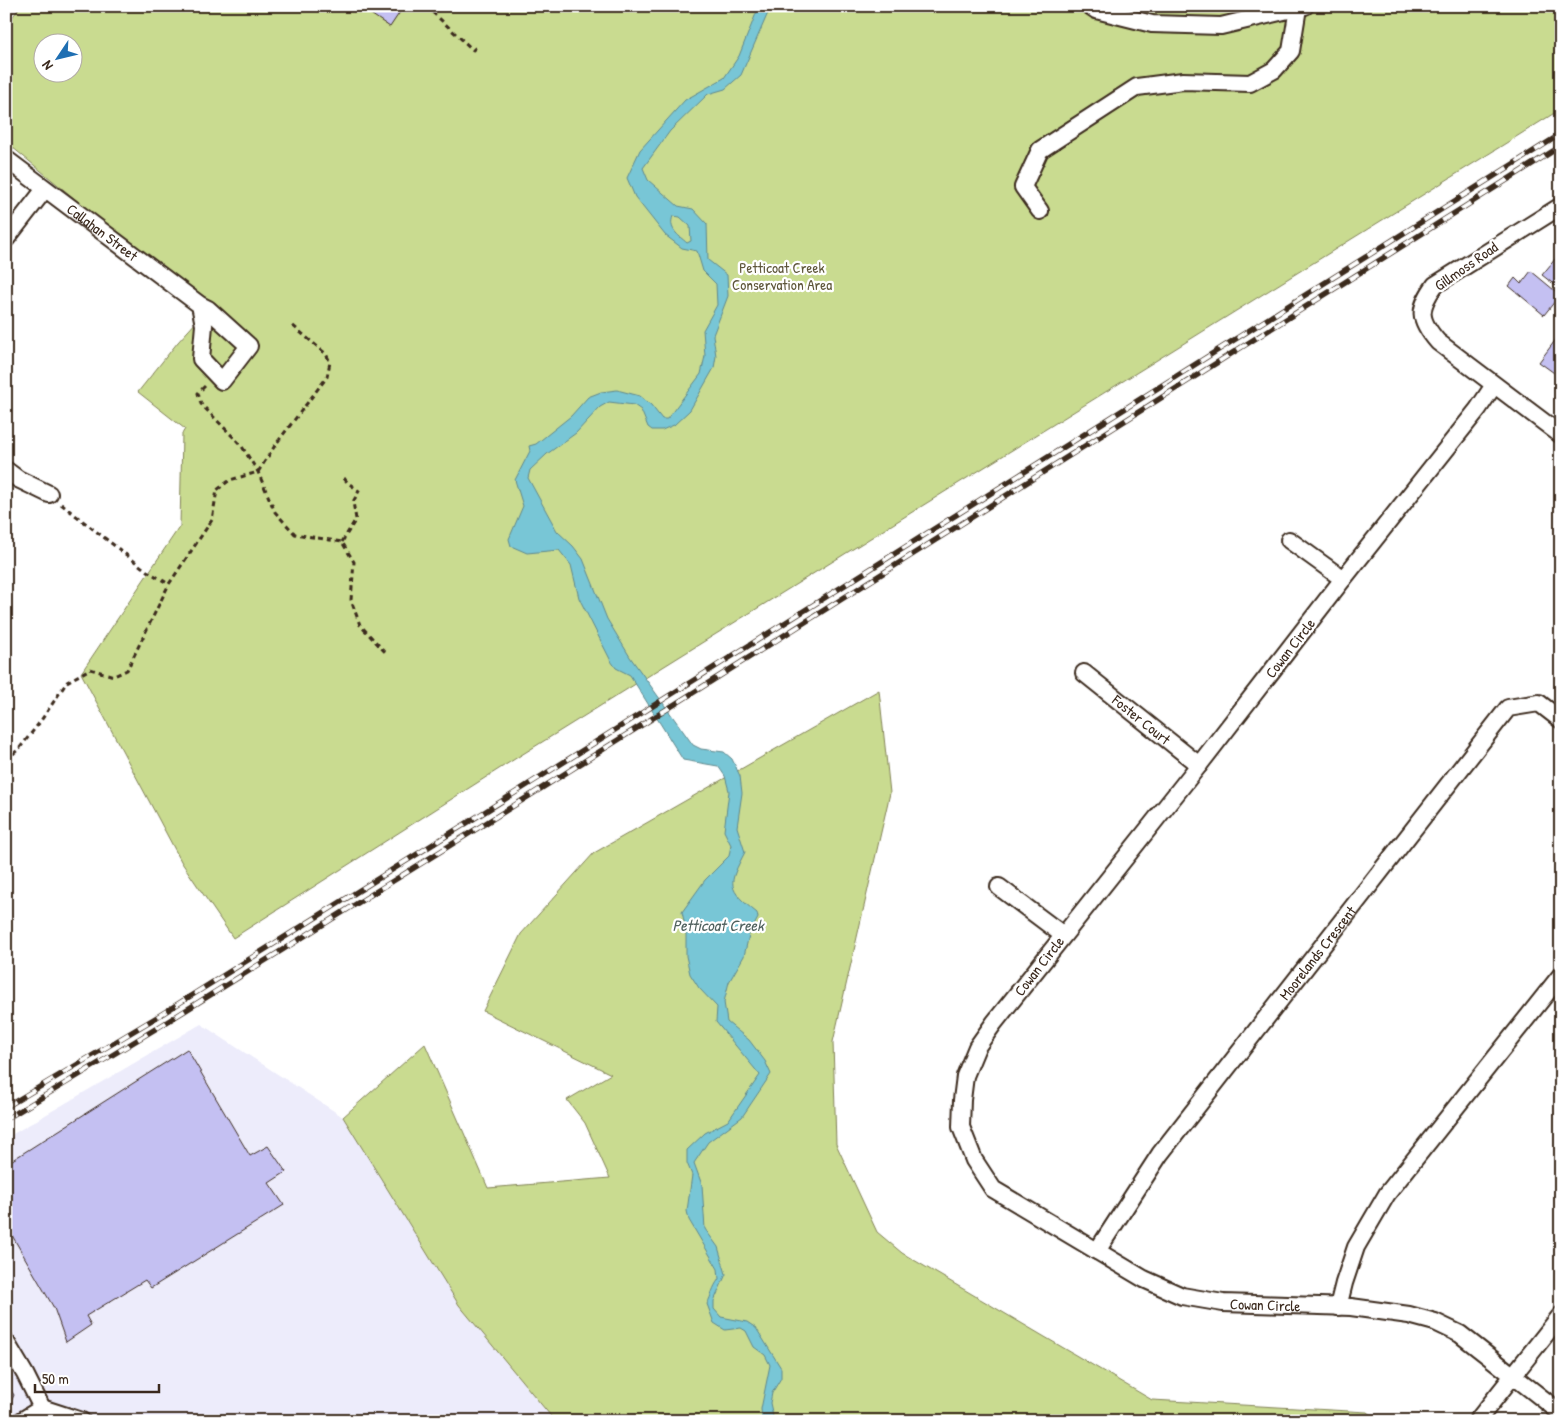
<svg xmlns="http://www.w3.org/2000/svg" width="1567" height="1427" font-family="'Patrick Hand',sans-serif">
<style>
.built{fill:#edecfb}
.green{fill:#c9db90;stroke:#828257;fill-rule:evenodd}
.water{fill:#78c6d6;stroke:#60888c;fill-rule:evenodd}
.building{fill:#c4c0f2;stroke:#3b2a1e}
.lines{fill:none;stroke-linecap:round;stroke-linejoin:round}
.minor-casing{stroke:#3b2a1e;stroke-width:20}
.path{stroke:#3b2a1e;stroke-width:3;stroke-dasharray:5 4;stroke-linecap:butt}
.minor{stroke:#fff;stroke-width:16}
.rail-casing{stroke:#3b2a1e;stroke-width:5.5}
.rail{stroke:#fff;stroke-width:4;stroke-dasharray:11;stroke-linecap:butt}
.labels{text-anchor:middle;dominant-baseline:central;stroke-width:4.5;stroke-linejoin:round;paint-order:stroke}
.street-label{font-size:15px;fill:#3b2a1e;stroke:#fff}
.park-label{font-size:15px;fill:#5e563a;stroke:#fff}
.water-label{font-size:16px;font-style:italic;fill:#50615e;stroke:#fff}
</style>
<rect width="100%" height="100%" fill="#fff"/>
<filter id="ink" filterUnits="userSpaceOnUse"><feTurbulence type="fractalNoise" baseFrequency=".02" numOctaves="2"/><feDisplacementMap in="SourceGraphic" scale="10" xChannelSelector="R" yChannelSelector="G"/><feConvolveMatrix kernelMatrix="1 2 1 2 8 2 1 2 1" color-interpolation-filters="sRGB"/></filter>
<g filter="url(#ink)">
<!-- built -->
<path class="built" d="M201,1024l142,93 116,188 96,116h-549v-283z"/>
<!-- green -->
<g class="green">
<path d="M21,6h1540v103l-1051,653 -277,176 -51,-75 -101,-190 99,-147 2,-92 3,-5 -47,-37 40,-50 30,-33 -202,-167v-117zM42,42h30v30h-30z"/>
<path d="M879,690l11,103 -57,249 3,102 41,88 25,21 250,147 215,12 11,9h-498l-5,-3 -2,3h-318l-96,-116 -116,-188 82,-73 63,144 122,-10 -25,-55 -18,-23 44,-26 -128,-63 38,-77 73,-81z"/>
</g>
<!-- water -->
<path class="water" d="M759,6h12l-30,69 -16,14 -17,5 -38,37 -27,37 5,12 30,26 15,3 14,15 1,36 19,15 1,21 -15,39 3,21 -2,12 -24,42 -16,15 -12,5h-10l-4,-3 -7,-17 -7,-5 -25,-3 -9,5 -24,26 -29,21 -17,16 -2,8 29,53 16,15 10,13 24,60 23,38 63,88 8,4 23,3 8,7 8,17 2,17 -5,34 8,25c-17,33 -19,36 12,61l1,5 -9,17 -5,21 -15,26 -5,20 3,20 22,18 16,21 6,13 -29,43 -34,25 -14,21 8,22 3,44 13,18 8,27 -12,27v8l7,8 26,5 9,6 25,40v10l-9,15 -2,10 4,18h-12l-1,-12 9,-44 -5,-10 -11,-8 -8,-16 -5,-3 -16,2 -11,-7 -7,-19c5,-9 5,-16 12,-25l-1,-10 -29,-49 -2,-9 5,-36 -5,-12v-13l18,-17 23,-12 32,-46 -44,-53 1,-15 -18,-19 -9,-14 -4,-18v-26l-4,-18 23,-32 24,-24 2,-11 -7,-14 5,-40 -4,-15 -7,-10 -35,-6 -53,-85 -14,-7 -5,-7 -32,-63 -8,-33 -12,-15 -32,3 -16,-7 -2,-7 14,-33 -8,-26 15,-29 -1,-5 7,-2 35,-28 17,-19 13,-5 16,-2 23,6 11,9 11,14h5l34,-45 4,-18 -2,-26 14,-25 -1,-21 -13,-13 -6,-20 -15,-3 -17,-13 -30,-38 -8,-19 13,-28 45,-50 39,-22 15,-22zM673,216l7,1 10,9 1,15 -4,2c-9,-8 -19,-14 -14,-27z"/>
<!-- building -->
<g class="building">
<path d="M359,6h45l-14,21z"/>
<path d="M1556,258l5,4v28l-19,-15z"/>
<path d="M1531,271l29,24 -16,20 -35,-29 6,-8 6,6z"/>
<path d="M1560,334h1v44l-22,-16z"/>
<path d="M187,1049l63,107 18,-10 18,26 -17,11 15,22 -133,83 -6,-8 -59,36 5,9 -25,17 -12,-34 -48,-83v-61z"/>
<path d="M6,1383l8,12 -8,17z"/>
</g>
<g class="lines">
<defs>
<g id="minor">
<path d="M1090,6l6,4 56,14 69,2 84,-20"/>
<path id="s1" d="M6,159l194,146 8,4 41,37 -27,35 -21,-22 3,-34 -4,-20"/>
<path d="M1561,206l-126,79c-17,24 -17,34 3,57l123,93"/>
<path d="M1040,211l-17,-24 17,-37 97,-63 46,-6 67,2 24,-13 17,-19 7,-43"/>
<path d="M6,239l39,-50"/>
<path id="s2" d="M1494,385l-16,24 -135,170 -144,186 -205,258 -17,24 -12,29 -3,24 -1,27 13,33 19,29 151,90 38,17 41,7 128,4 58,8 26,7 25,12 101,79"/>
<path d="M6,470l12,9 31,15"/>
<path d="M1289,540l54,39"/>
<path id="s3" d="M1084,673l115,92"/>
<path d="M999,887l64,48"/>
<path id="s4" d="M1097,1251l63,-97 348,-446 31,-5 22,17"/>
<path d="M1338,1307l6,-24 12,-36 31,-53 174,-219"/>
<path d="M6,1342l19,32 17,34"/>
<path d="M21,1421l21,-13 40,13"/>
<path d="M1477,1421l84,-106"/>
</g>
</defs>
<!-- minor casing -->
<use href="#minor" class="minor-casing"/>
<!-- path -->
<g class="path">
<path d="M426,6l47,44 3,-3"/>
<path d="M205,386l-7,7 3,11 40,41 17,27 17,40 20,22 47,8 12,20 -3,38 9,25 26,28"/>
<path d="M61,504l86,67 22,13"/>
<path d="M342,542l14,-23 -3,-17 6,-11 -12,-9 -3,-4"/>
<path d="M6,760l13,-11 21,-27 27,-40 23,-13 24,7 13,-6 42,-86 43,-64 5,-30 13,-10 28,-8 18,-28 51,-67 3,-15 -4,-8 -34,-29"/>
</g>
<!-- minor -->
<use href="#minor" class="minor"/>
<defs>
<g id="rail">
<path d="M6,1107l151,-90 364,-228 1040,-655"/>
<path d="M6,1119l156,-94 364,-227 1035,-652"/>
</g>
</defs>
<!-- rail casing -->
<use href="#rail" class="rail-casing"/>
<!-- rail -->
<use href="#rail" class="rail"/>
</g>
</g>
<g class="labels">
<!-- street labels -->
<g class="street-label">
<text stroke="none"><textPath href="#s1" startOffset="121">Callahan Street</textPath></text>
<text transform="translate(1466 266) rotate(-35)">Gillmoss Road</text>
<text transform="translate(1290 648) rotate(-52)">Cowan Circle</text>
<text stroke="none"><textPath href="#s3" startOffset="74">Foster Court</textPath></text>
<text stroke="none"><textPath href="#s4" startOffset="371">Moorelands Crescent</textPath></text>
<text transform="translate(1039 966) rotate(-52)">Cowan Circle</text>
<text stroke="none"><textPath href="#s2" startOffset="1294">Cowan Circle</textPath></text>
</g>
<!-- park labels -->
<g class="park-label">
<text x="782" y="267">Petticoat Creek<tspan x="782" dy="17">Conservation Area</tspan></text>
</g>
<!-- water labels -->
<g class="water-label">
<text x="718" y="925">Petticoat Creek</text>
</g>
</g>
<!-- margin -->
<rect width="1567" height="1427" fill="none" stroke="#fff" stroke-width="25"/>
<rect x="12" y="12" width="1542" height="1402" fill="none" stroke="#3b2a1e" stroke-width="2" filter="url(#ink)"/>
<!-- north arrow -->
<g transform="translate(58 58) rotate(235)"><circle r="24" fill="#ffffff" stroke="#b1aaa5"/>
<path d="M0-4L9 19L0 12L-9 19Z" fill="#1f6fb2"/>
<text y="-8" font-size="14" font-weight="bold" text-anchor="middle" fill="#3b2a1e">N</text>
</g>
<!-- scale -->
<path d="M35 1384v8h124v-8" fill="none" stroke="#3b2a1e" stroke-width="2.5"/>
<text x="42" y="1384" font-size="15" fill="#3b2a1e" stroke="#ffffff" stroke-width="4" paint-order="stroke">50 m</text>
</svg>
